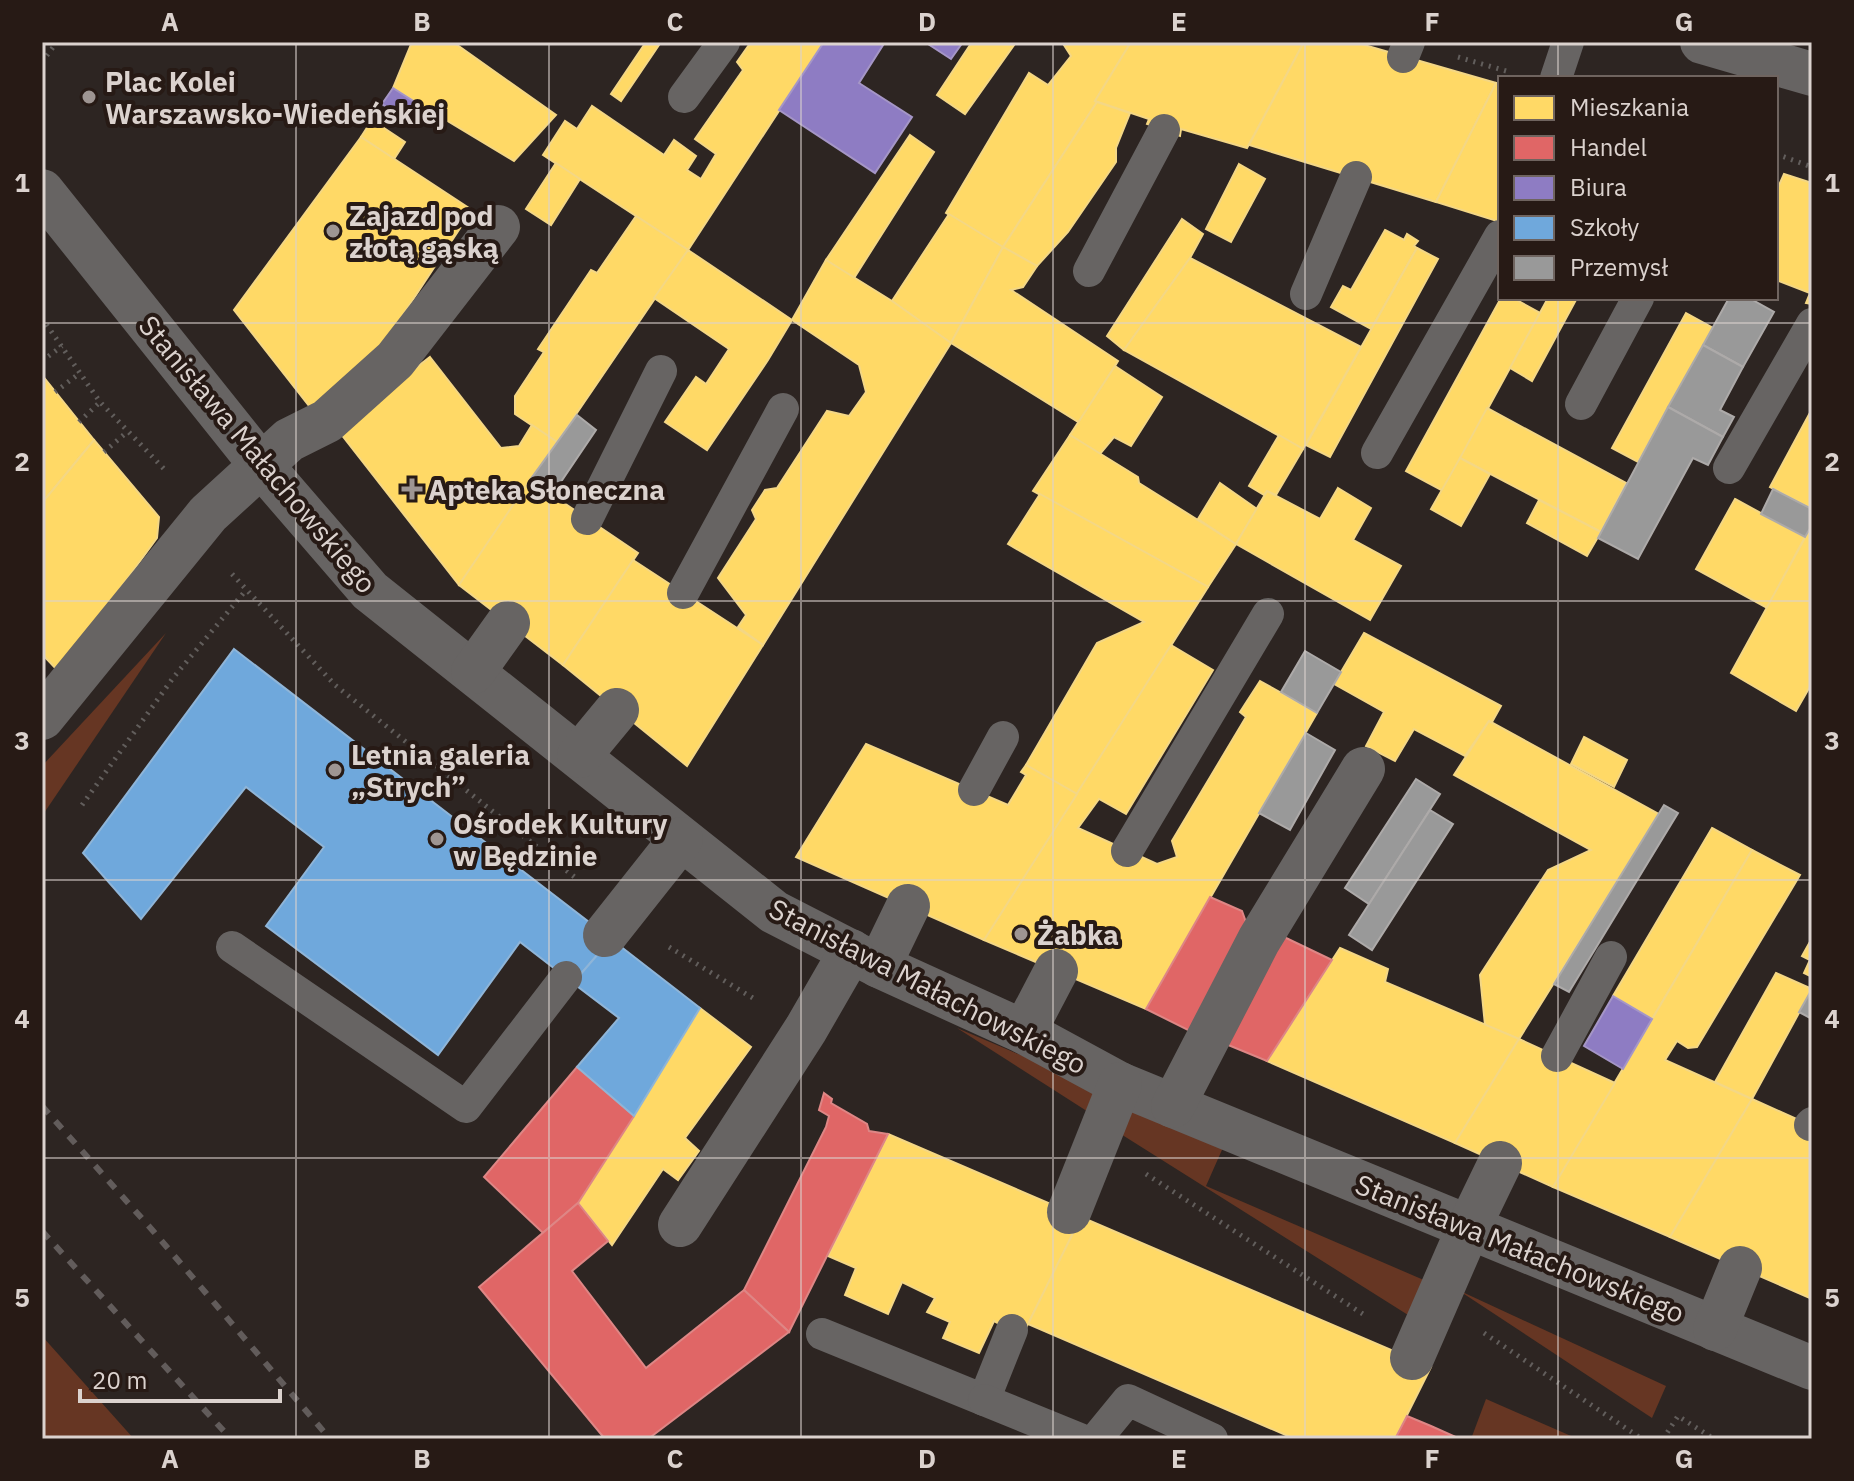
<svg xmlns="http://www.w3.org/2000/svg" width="1854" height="1481" font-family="'IBM Plex Sans',sans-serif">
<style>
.green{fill:#663623}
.homes{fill:#ffd966;stroke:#f4d785;stroke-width:2}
.shops{fill:#e06666;stroke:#de8685;stroke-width:2}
.offices{fill:#8e7cc3;stroke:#a596c6;stroke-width:2}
.schools{fill:#6fa8dc;stroke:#8fb5d8;stroke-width:2}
.industry{fill:#999;stroke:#adaaa9;stroke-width:2}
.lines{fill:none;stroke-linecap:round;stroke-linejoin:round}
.path{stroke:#625e5c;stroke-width:5;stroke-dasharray:2 6;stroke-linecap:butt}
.lane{stroke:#676463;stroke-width:32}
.street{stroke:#676463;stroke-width:44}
.rail{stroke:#625c5b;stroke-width:6;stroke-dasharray:10 10;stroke-linecap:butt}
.grid{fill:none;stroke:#dbd2ce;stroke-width:2;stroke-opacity:0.55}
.poi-dot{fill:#9e9592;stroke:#271a15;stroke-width:3}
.labels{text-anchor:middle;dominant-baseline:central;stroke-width:8;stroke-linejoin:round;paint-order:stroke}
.poi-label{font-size:28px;font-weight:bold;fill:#dbd2ce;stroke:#271a15;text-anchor:start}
.street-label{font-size:28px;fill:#dbd2ce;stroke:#271a15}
.neatline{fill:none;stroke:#dbd2ce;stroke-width:3}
.grid-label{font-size:26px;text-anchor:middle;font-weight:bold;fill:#dbd2ce}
</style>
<rect width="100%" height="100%" fill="#2d2522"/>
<!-- green -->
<g class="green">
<path d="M166,633l-124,183v-50z"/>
<path d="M957,1028l146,62 -10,25z"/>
<path d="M1128,1102l97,41 -19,43 227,98 -17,36 -300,-189z"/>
<path d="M1458,1290l208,96 -14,32z"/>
<path d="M42,1336l92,103h-92z"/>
<path d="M1486,1399l92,40h-107z"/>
</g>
<!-- homes -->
<g class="homes">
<path d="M412,42h41l103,73 -42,46 -121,-73z"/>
<path d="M646,42h15l-40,59 -10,-7z"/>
<path d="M751,42h73l-136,208 -145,-95 22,-34 12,8 15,-23 72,49 10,-15 22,16 -9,14 14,9 15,-25 -21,-15 48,-69 -6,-8z"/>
<path d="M972,42l42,3 -49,69 -28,-19z"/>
<path d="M1062,42h69l-36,59 2,1 -94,145 -57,-34 83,-140 19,12 23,-29z"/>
<path d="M1131,42h173l-57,106 -66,-19 -1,7 -33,-12 2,-5 -54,-18z"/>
<path d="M1304,42h50l142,41 -60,119 -187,-57z"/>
<path d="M1496,83l4,2v137l-64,-20z"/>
<path d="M1097,102l33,11 -14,35v14l-48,70 -31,34 -34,-19z"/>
<path d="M372,120l33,22 -11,17 -33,-22z"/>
<path d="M910,135l24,17 -80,126 -28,-18z"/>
<path d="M361,137l111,73 -116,176 -43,25 -79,-101z"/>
<path d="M556,163l24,16 -29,46 -25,-16z"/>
<path d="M1239,164l26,15 -34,63 -25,-13z"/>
<path d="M1784,174l28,9v121l-6,-1 4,-10 -34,-13v-88z"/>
<path d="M949,214l54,33 -52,96 -59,-42z"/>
<path d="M636,216l52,34 -131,192 -42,-28v-18l29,-44 -6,-3 53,-79 6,3z"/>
<path d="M1182,219l21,15 -13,24 -66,92 -17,-14z"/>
<path d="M1385,230l19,10 3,-6 11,7 -4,5 3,2 -46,81 -40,-22 12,-21 8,4z"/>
<path d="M1003,247l34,19 -14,21 -12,3 107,71 -38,62 -129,-80z"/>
<path d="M1417,248l21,11 -108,198 -24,-12z"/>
<path d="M688,250l104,70 -24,40 -61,90 -42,-28 31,-45 10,7 23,-35 -75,-51z"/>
<path d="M1190,258l171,89 -58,102 -179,-99z"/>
<path d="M826,260l66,41 59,42 -188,302 -25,-18 8,-12 -28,-37 38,-59 -4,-9 13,-20 12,-2 50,-77 22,5 17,-24 -7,-27 -67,-45z"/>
<path d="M1501,298h12l27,15 -97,178 -37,-20z"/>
<path d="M1548,298h29l-45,83 -22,-13z"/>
<path d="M1686,313l27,15 -75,134 -26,-14z"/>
<path d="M430,357l71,91 18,-2 13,-21 25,17 -98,143 -122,-156z"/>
<path d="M1115,366l47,31 -31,49 -17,-9 -14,17 -30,-19z"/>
<path d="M42,375l52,65 -52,63z"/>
<path d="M1487,408l139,75 -25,49 -141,-74z"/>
<path d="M1812,409v100l-42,-22z"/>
<path d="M1070,435l68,42 1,6 97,61 -28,43 -175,-96z"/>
<path d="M1279,435l24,14 -27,46 -9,-4 -3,4 -15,-9z"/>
<path d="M94,440l65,77 -2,21 -98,134 -17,-18v-151z"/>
<path d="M1460,458l30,16 -29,52 -30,-17z"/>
<path d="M530,480l108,73 -75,112 -104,-80z"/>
<path d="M1220,483l37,26 -21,35 -38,-25z"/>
<path d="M1338,488l33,20 -18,32 48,26 -31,54 -134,-76 31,-53 53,28z"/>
<path d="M1040,494l168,93 -131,207 -51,-29 71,-122 47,-21 -136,-78z"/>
<path d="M1735,499l70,38 -38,71 -71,-39z"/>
<path d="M1539,500l62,32 -14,24 -60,-33z"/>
<path d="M1812,525v158l-16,28 -65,-38z"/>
<path d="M633,560l130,85 -76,121 -124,-101z"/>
<path d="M1364,633l137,73 -9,16 -3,-1 -24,35 -51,-27 -19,32 -29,-15 18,-34 -50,-28z"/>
<path d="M1171,645l42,25 -87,144 -27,-15 -21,29 79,36 20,-7 -5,-16 74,-124 -6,-5 20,-31 57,32 -171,296 -162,-69z"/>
<path d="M1489,721l170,93 -140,225 -34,-14 -5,-50 68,-105 43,-20 -137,-75z"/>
<path d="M1584,737l43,23 -13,27 -43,-23z"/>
<path d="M866,744l142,61 18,-30 -5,-3 5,-7 51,29 -93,146 -188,-83z"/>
<path d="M1712,828l40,22 -100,169 -39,-23z"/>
<path d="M1752,850l48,25 -103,172 -9,1 -11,-7 -12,19 87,39 -82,138 -117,-50z"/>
<path d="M1812,938v39l-8,-4 6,-13 -8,-4z"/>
<path d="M1340,948l48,21 -3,13 134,57 -64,104 -188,-82z"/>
<path d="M1776,973l36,16 -60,110 -37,-17z"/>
<path d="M700,1008l51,39 -66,91 14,13 -21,29 -15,-11 -51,76 -34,-42z"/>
<path d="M1519,1039l96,44 -62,104 -98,-44z"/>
<path d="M1752,1099l60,27v173l-142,-62z"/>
<path d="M888,1134l193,83 -59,119 -28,-15 -15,32 -36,-15 7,-16 -23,-10 8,-14 -33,-16 -14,32 -43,-19 11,-27 -28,-12z"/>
<path d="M1081,1217l350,150 -36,72h-100l-267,-115z"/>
</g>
<!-- shops -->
<g class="shops">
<path d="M1210,897l32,14 6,17 -58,103 -44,-22z"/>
<path d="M1284,937l48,23 -65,101 -51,-21z"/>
<path d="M577,1067l57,49 -56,87 -35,30 -59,-56z"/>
<path d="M824,1093l8,6 -1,4 36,21 2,7 19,3 -99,198 -45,-42 82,-163 3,-11 -10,-6z"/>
<path d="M578,1203l30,38 -36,30 74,97 98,-78 45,42 -141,107h-43l-126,-152z"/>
<path d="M1407,1416l24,10 29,13h-65z"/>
</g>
<!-- offices -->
<g class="offices">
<path d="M824,42h61l-26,41 53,34 -37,56 -96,-63z"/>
<path d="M925,42h38l-12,17z"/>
<path d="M393,88l25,16 -11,17 -25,-17z"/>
<path d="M1613,996l39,23 -29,50 -39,-23z"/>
</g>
<!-- schools -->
<g class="schools">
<path d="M234,649l377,290 -38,44 -53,-41 -82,113 -172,-129 58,-79 -78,-60 -105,132 -58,-66z"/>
<path d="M611,939l89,69 -66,108 -57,-49 42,-49 -46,-35z"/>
</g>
<!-- industry -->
<g class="industry">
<path d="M1729,298h20l25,14 -31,55 -40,-22z"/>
<path d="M1703,345l40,22 -23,43 14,7 -11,20 -55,-30z"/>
<path d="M1668,407l55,30 -15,28 -15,-7 -55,101 -40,-21z"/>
<path d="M577,415l19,15 -44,65 -22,-15z"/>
<path d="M1773,489l39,20v16l-7,12 -44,-23z"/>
<path d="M1305,651l36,21 -24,41 -36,-21z"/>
<path d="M1306,733l29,17 -45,80 -31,-17z"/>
<path d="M1416,779l24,15 -71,110 -24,-16z"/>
<path d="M1664,805l14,8 -109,179 -15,-8z"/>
<path d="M1430,810l23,14 -81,126 -23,-15z"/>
<path d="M1812,989v30l-13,-7z"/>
</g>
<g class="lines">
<!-- path -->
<g class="path">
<path d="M1458,57l48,14"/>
<path d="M42,62l15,-20"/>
<path d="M1776,154l36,13"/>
<path d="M42,318l58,84 67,70"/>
<path d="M42,361l20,-15"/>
<path d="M55,392l25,-19"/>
<path d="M79,422l21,-20"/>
<path d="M104,452l23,-20"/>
<path d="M232,574l103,111 242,194"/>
<path d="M82,805l91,-127 73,-88"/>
<path d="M669,947l87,53"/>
<path d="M1146,1174l220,142"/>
<path d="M1484,1333l158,106"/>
<path d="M1663,1439l15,-23 36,23"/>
</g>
<!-- lane -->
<g class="lane">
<path d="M1403,57l6,-15"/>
<path d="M1556,78l12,-36"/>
<path d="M684,97l40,-55"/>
<path d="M1089,271l75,-141"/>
<path d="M1306,294l50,-117"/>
<path d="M1581,404l57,-106"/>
<path d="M1377,453l123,-217"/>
<path d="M1729,468l83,-144"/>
<path d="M587,519l74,-148"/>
<path d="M683,593l100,-184"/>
<path d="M974,790l29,-53"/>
<path d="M1127,851l141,-237"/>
<path d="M232,947l234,160 100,-130"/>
<path d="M1557,1056l54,-99"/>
<path d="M1810,1125l2,-2"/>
<path d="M822,1334l162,66 28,-70"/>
<path d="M984,1400l96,39"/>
<path d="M1096,1439l32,-39 84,39"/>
</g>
<!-- street -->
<g class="street">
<path d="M1702,42l110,32"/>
<path d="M42,191l219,274 109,126 404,321 105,54 145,66 96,52 692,284"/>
<path d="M473,672l35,-49"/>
<path d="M42,718l166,-204 81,-74 38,-19 68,-61 103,-133"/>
<path d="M579,756l38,-46"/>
<path d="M605,935l76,-96"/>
<path d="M879,966l29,-60"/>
<path d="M1024,1032l32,-61"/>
<path d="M1173,1106l86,-166 104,-171"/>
<path d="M1069,1212l51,-128"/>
<path d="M680,1225l126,-196 45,-78"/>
<path d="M1715,1329l25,-61"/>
<path d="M1412,1358l57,-131 31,-64"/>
</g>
<!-- rail -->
<g class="rail">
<path d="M42,1106l112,126 176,207"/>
<path d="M42,1231l189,208"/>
</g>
</g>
<!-- grid -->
<path class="grid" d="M296,42v1397M549,42v1397M801,42v1397M1053,42v1397M1305,42v1397M1558,42v36M1558,298v1141M42,323h1770M42,601h1770M42,880h1770M42,1158h1770"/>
<!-- markers -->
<g class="poi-dot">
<circle cx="89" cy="97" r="8"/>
<circle cx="333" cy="231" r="8"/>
<path d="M408 477h8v8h8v8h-8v8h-8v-8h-8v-8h8z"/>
<circle cx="335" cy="770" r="8"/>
<circle cx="437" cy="839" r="8"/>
<circle cx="1021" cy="934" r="8"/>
</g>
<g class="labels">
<!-- poi labels -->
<g class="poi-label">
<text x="105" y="81">Plac Kolei<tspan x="105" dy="32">Warszawsko-Wiedeńskiej</tspan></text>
<text x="349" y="215">Zajazd pod<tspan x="349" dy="32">złotą gąską</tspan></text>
<text x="428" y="489">Apteka Słoneczna</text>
<text x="351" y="754">Letnia galeria<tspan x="351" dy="32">„Strych”</tspan></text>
<text x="453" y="823">Ośrodek Kultury<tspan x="453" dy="32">w Będzinie</tspan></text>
<text x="1037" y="934">Żabka</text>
</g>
<!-- street labels -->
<g class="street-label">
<text transform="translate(258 454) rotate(50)">Stanisława Małachowskiego</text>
<text transform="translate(928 986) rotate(27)">Stanisława Małachowskiego</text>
<text transform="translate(1520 1248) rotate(22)">Stanisława Małachowskiego</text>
</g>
</g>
<!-- border -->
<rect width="1854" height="1481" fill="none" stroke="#271a15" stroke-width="88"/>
<!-- legend -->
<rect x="1498" y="76" width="280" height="224" fill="#271a15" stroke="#6f645f" stroke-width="2"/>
<rect x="1514" y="96" width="40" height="24" fill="#ffd966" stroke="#6f645f" stroke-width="2"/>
<text x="1570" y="116" font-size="24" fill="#dbd2ce">Mieszkania</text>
<rect x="1514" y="136" width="40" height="24" fill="#e06666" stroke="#6f645f" stroke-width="2"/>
<text x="1570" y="156" font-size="24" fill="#dbd2ce">Handel</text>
<rect x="1514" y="176" width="40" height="24" fill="#8e7cc3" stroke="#6f645f" stroke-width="2"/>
<text x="1570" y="196" font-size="24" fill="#dbd2ce">Biura</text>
<rect x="1514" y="216" width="40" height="24" fill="#6fa8dc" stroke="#6f645f" stroke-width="2"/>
<text x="1570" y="236" font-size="24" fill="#dbd2ce">Szkoły</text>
<rect x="1514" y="256" width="40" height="24" fill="#999999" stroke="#6f645f" stroke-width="2"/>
<text x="1570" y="276" font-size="24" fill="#dbd2ce">Przemysł</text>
<!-- scale -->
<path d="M80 1389v12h200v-12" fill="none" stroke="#dbd2ce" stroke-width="4"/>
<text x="92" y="1389" font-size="24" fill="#dbd2ce" stroke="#271a15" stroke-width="6" paint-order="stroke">20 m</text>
<rect x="44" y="44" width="1766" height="1393" class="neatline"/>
<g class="grid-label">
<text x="170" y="31">A</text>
<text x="422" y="31">B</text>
<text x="675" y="31">C</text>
<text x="927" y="31">D</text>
<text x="1179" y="31">E</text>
<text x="1432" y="31">F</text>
<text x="1684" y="31">G</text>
<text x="22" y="192">1</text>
<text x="1832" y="192">1</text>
<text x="22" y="471">2</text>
<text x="1832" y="471">2</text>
<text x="22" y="750">3</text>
<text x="1832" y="750">3</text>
<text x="22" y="1028">4</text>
<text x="1832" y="1028">4</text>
<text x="22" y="1307">5</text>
<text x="1832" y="1307">5</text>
<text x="170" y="1468">A</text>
<text x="422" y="1468">B</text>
<text x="675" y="1468">C</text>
<text x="927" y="1468">D</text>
<text x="1179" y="1468">E</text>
<text x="1432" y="1468">F</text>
<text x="1684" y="1468">G</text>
</g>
</svg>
